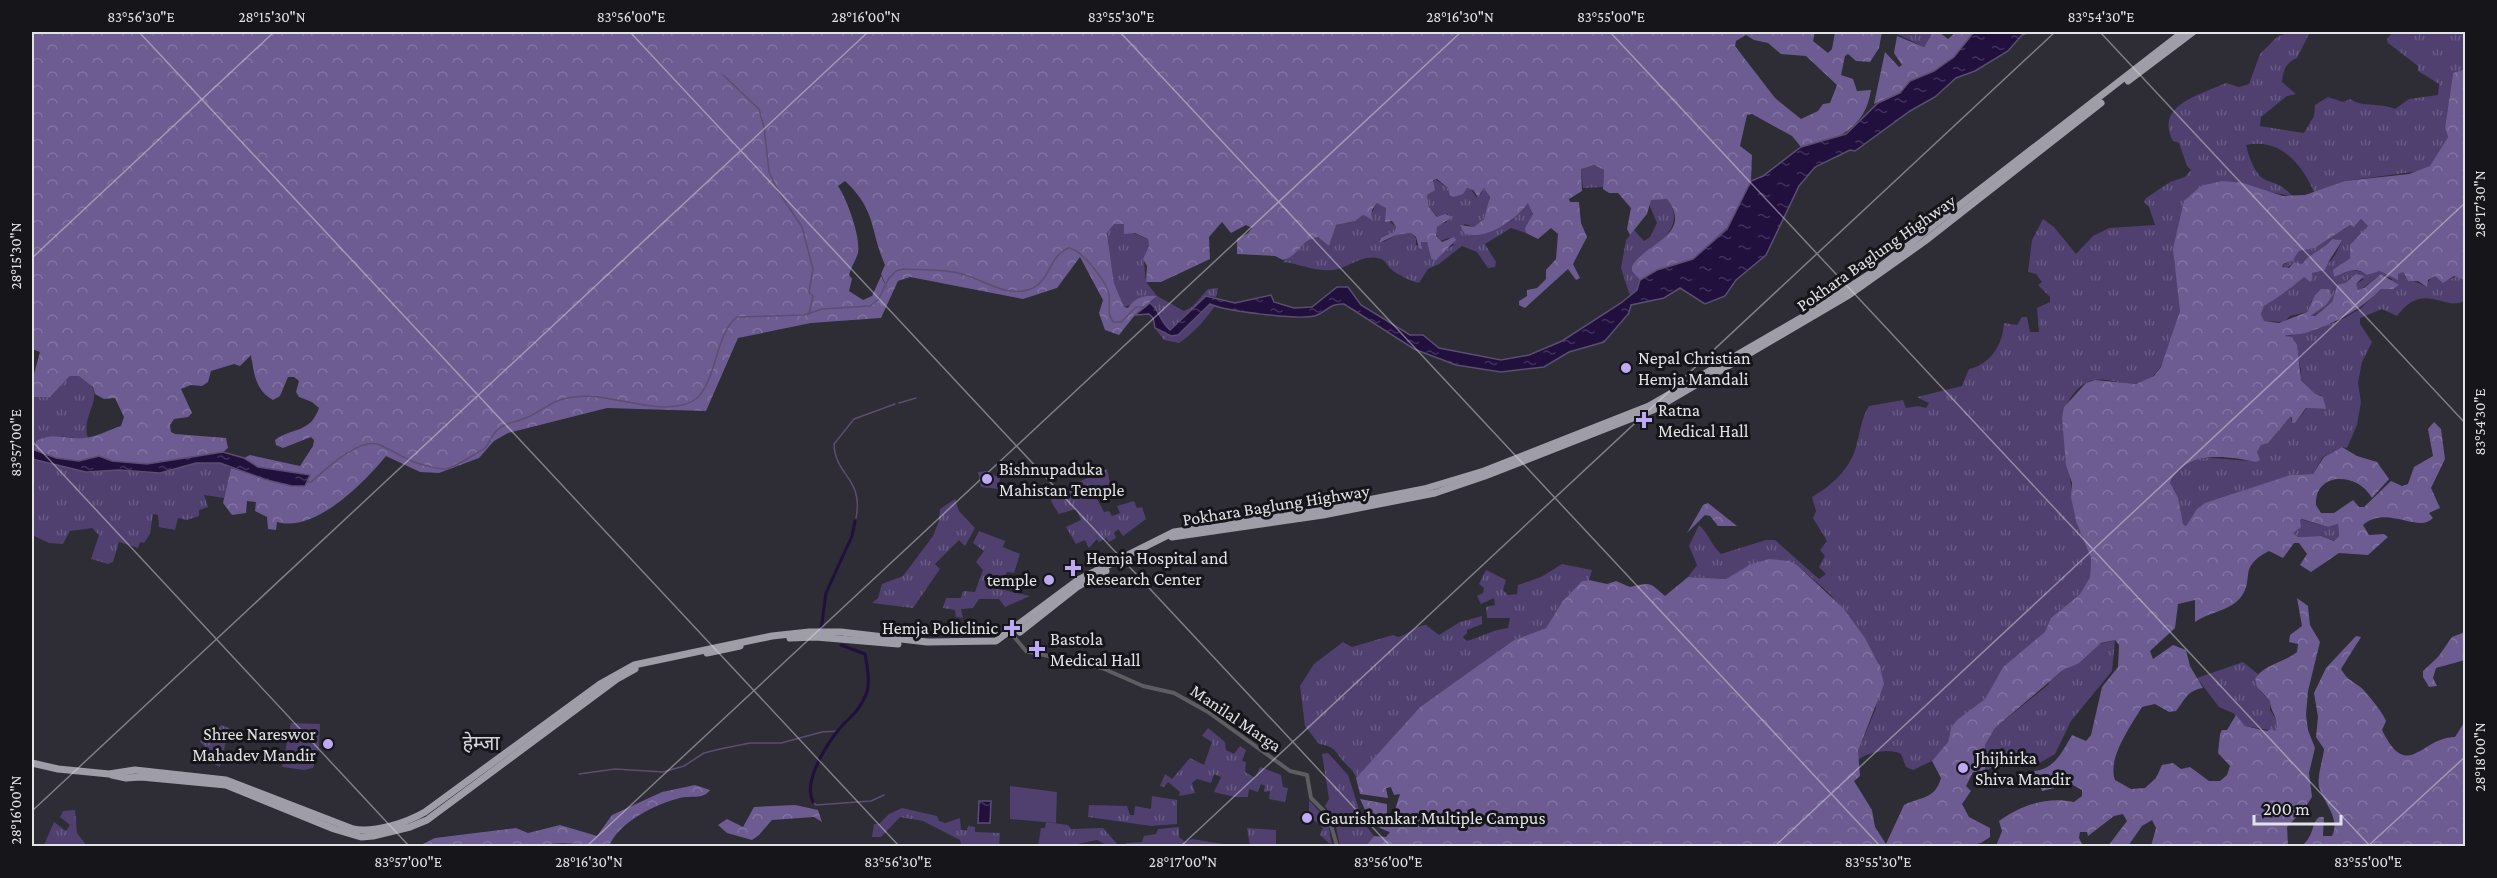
<svg xmlns="http://www.w3.org/2000/svg" width="2497" height="878" font-family="'Crimson Pro','Noto Sans Devanagari',serif">
<style>
.grass{fill:url(#grass-tufts)}
.forest{fill:url(#forest-crowns);fill-rule:evenodd}
.park{fill:#4f4070}
.water{fill:url(#water-ripples);stroke:#5b4e71;stroke-width:1.5}
.lines{fill:none;stroke-linecap:round;stroke-linejoin:round}
.stream{stroke:#5b4e71;stroke-width:1.5}
.canal{stroke:#210f3e;stroke-width:3}
.minor{stroke:#5e5d61;stroke-width:4}
.highway{stroke:#9f9da8;stroke-width:7}
.ticks{fill:none;stroke:#e3e2e7;stroke-width:1.5;stroke-opacity:0.45}
.poi-dot{fill:#bea9f4;stroke:#161519;stroke-width:2}
.labels{text-anchor:middle;dominant-baseline:central;stroke-width:6;stroke-linejoin:round;paint-order:stroke}
.street-label{font-size:18px;fill:#e3e2e7;stroke:#161519}
.poi-label{font-size:18px;fill:#e3e2e7;stroke:#161519;text-anchor:start}
.neighbourhood-label{font-size:20px;fill:#d5d3de;stroke:#161519}
.neatline{fill:none;stroke:#e3e2e7;stroke-width:2}
.ticks-label{font-size:15px;text-anchor:middle;fill:#e3e2e7}
</style>
<defs>
<pattern id="grass-tufts" width="24" height="20" patternUnits="userSpaceOnUse" patternTransform="scale(1.5)"><rect width="24" height="20" fill="#4f4070"/><path d="M3 7l-1-3M5 7V3M7 7l1-3M15 17l-1-3M17 17v-4M19 17l1-3" fill="none" stroke="#685b84"/></pattern>
<pattern id="forest-crowns" width="20" height="18" patternUnits="userSpaceOnUse" patternTransform="scale(1.5)"><rect width="20" height="18" fill="#6c5c92"/><path d="M2 6a3 3 0 1 1 6 0M12 15a3 3 0 1 1 6 0" fill="none" stroke="#8173a1"/></pattern>
<pattern id="water-ripples" width="26" height="14" patternUnits="userSpaceOnUse" patternTransform="scale(1.5)"><rect width="26" height="14" fill="#210f3e"/><path d="M2 4q2-2 4 0t4 0M15 11q2-2 4 0t4 0" fill="none" stroke="#41325a"/></pattern>
</defs>
<rect width="100%" height="100%" fill="#2e2c34"/>
<!-- grass -->
<g class="grass">
<path d="M1893,32h40l-9,15z"/>
<path d="M2290,32h20l-13,26c-11,4 -14,13 -15,24l14,12 -9,2 -26,21 -1,9 44,7 10,-17 1,-11 13,-8 15,5 7,-3c14,9 29,3 45,10l14,-10 29,-4 1,-11 -21,-13v-5l-30,-23 -1,-4 6,-7h72v37l-12,4 -8,55 3,9 -17,29 -11,5 -75,10 -30,13c-13,-30 -34,-56 -69,-49 3,12 9,32 22,36 12,4 15,5 24,15l-28,-5 -90,68c3,17 8,34 6,51 -2,20 -15,64 -36,72 -17,6 -34,-5 -50,-2 -16,3 -29,23 -32,37l13,99 16,42 -1,19 -10,17 -22,18 -12,20 -43,35 -18,32 -34,29 -3,14 -6,8 -10,11 -19,9 -7,-3 -5,-13c-12,-6 -33,-2 -43,6v-9l18,-43 -25,-87 -21,-27 -33,-29h-48l-23,14 -38,-2 9,-12 -8,-19 10,-21c10,9 12,20 22,29l45,-14h9l44,39 7,-5 -7,-7 6,-11 -5,-6 7,-9 -14,-23 3,-7 -4,-14c19,-11 38,-28 44,-50 4,-14 5,-28 13,-41l34,-6 3,8 12,-2 8,2 3,-5 -12,-6 45,-11 7,-17c22,-5 34,-25 35,-46l13,2 5,-8h5l3,15h9l-2,-24 13,-6v-5l-12,-12 4,-3 -6,-8 -8,-2 4,-32 11,-21 11,8 22,27 17,-18 16,-8 46,-3 -6,-18 -5,-5 2,-4 24,-16 15,-5 6,-7 -4,-4 -8,-23 -6,-2c-19,-36 27,-46 53,-58l13,4 10,-3 11,-30 17,-17z"/>
<path d="M1591,164l13,6 -1,17 -20,1 -2,-19z"/>
<path d="M1435,179l13,9 16,4 3,-4 4,1 5,8 5,-3 3,-6 5,5c2,13 -3,28 -15,34l-9,-3 -5,3c35,4 46,4 68,-24 12,12 -3,19 -2,30l-15,-5 -26,16 11,18 -1,5 -7,1 -11,-16 -15,-6 -23,18 -11,5 -9,14c-7,-1 -23,-9 -28,-14 -6,-5 -5,-10 -14,-11 -17,-3 -28,10 -44,12 -17,2 -32,-6 -50,-8l28,-24 7,-1 13,5 1,-10 4,-7 19,-4 8,-6 6,3 8,-15 8,3 5,16 6,5 -2,5 -15,8 5,2 12,-7 15,-2 5,5v7l6,1 -1,-4h6l4,16 23,-13 -5,-7 -9,3 -5,-8 3,-8 9,-3 1,-8 -9,4 -10,-11 -2,-12 8,-7 -3,-4z"/>
<path d="M1667,198c22,31 -13,46 -32,64l-3,4 8,14 -3,10 -7,6 -9,-28 5,-28 8,-10 10,11 6,-4 7,-14 -8,-19 1,-4z"/>
<path d="M2361,219l7,7 -18,24 2,6 -8,6 -10,15 16,-8 19,5 11,-3 23,1 2,5 20,9 8,-10 17,3 7,-3 8,4v20c-20,14 -40,-21 -68,16l-15,-7 -22,9v6l12,18 -10,20 -4,21 3,19 -4,23 -10,23 -5,-1 -19,10 -10,17 -23,1 -70,25 -26,14 -8,12 -3,-2 -13,-41c16,-36 51,-23 81,-22l10,-16 29,-28 2,-1 -1,5h6l10,-13 17,1 -3,-14 -8,-2 -13,-15 1,-8 -7,-31 -10,-2 55,-16 21,-12 21,-20 7,-1 4,-9 -11,-5 -21,16 -4,-2v-4l8,-5 -13,-2 -6,6 -9,4 -4,15 -21,16 -2,-3 17,-10 -14,-5 -5,12 -17,4 -6,6 -20,-1 -3,-7 3,-8c11,-6 19,-15 29,-23 23,-18 36,-8 49,-43l-10,-1c-8,11 -20,14 -30,25l-8,-2 -8,7 -4,-4 8,-3 9,-11 16,-3 35,-23 5,1z"/>
<path d="M1114,224h11l8,9 15,6 1,7 -5,16 2,20 11,14 27,15 8,-4 16,-18 10,-1 -2,9 -10,-1 -37,34c-9,-8 -10,-20 -19,-27l6,-6 -32,10 -10,-24 -7,-51z"/>
<path d="M1210,304l5,2c-11,15 -21,27 -36,37l-15,-3 -9,-12 22,7z"/>
<path d="M79,375c33,20 1,36 9,63 -19,2 -33,-7 -52,3l-1,9 -3,-1v-52h18l20,-21z"/>
<path d="M32,459l34,8 94,6 37,-10h23l11,5 -7,30 -20,-3 4,12 -9,3v6l-12,4 -9,-2 -3,12 -16,-3 -1,-12 -5,-1 -3,20 -6,9 -4,-1 -2,6 -19,-6 -6,20 -5,2 -17,-5 8,-24 -7,-7 -22,3 -7,13 -14,-1 -17,-8z"/>
<path d="M1107,469l4,19 -15,9 8,15 5,-1 3,5 8,-3 -3,-7 17,-5 3,7 5,-1 4,12 -23,17 -5,-7 -4,4 2,5 -7,4 -3,-4 -7,4 -2,-3 -8,9 -4,-8 -9,4 -10,-17 15,-7 -5,-11 -17,5 -7,-11 -4,-15h17z"/>
<path d="M955,499l4,12 16,17 -10,18 -6,-6 -24,24 5,5 -27,39 -41,-5 6,-5 4,-14 21,-8 30,-40 6,-15 1,-12z"/>
<path d="M2300,519l28,8 10,-3 1,12 -4,5 -14,-5 -23,1 -5,-4z"/>
<path d="M979,531l26,10 -2,6 17,7 -6,19 -7,-1 -8,17 31,7 -25,11 -6,-8h-20l-6,9 -12,1 2,9 -7,-1 -1,-7 -12,-2 3,-10h15l2,-7 12,1 8,-22 -7,-8 8,-11 -11,-8z"/>
<path d="M1562,564l30,6 -3,10 -7,1 -20,21 -16,26 -32,12 -94,67 -64,71c-2,-8 -6,-9 -11,-15 -10,-10 -9,-17 -26,-19l-14,-18 -5,-40 14,-22 29,-22 9,5 41,-12 5,2c10,-2 16,-11 28,-12l13,10 21,-13 22,-6v8l-15,6v3l-4,4 4,4c14,-4 27,-12 41,-13l2,-10h-23l-1,-11 9,-2 -1,-7 -13,6 -4,-8 6,-3 1,-5 -5,-4 7,-14 20,10 -3,10 5,5 9,-1 1,-9 23,-8z"/>
<path d="M2115,640l-3,31 -41,50 -16,33 -17,10 -30,-8 -23,16v-27l10,-17 102,-83z"/>
<path d="M2243,662l15,12 -3,4 5,13 10,10v9l8,12 -3,9 -30,-5 -12,-13 -14,-6 -22,-29z"/>
<path d="M221,725l8,3 -9,39 -6,-3 -4,-11 -10,-12 4,-4 9,2z"/>
<path d="M1208,728l17,14 1,8 8,4 6,-8 6,4 -4,11 4,1 -1,10 10,6 5,-11 21,8 2,12 5,1 -3,14 -16,-3 1,-8 -6,1 1,-6 -4,-2 -3,8 -9,-3 -1,8h-13l-21,-5 7,-15 -7,-3 -3,9 -14,-4 -5,4 3,10 -16,3 1,-4 -12,-10 -4,5 -4,-1 5,-12 7,5 18,-21 14,7 8,-23 -10,-6z"/>
<path d="M1328,753l20,22 15,47 11,14 -8,10h-26l-5,-24 -10,-16 4,-7 -7,-45z"/>
<path d="M1152,796l25,4v24l-26,2 -63,-9 1,-12 38,1 3,9h4l1,-9 16,3z"/>
<path d="M1309,800l19,21 4,25 -12,-11 3,-7 -14,-12z"/>
<path d="M902,808l35,8 2,5 6,2 15,-5 1,12h6l1,-4 7,1v5l25,1 -1,13h-37l-2,-6 -37,-19 -23,-4 -19,20h-9l2,-13h5l10,-10z"/>
<path d="M75,810l2,23 10,13h-55l12,-1 10,-23 12,9 4,-6 -10,-8 3,-6z"/>
<path d="M1046,822l22,3 3,4 32,-1 16,18h-11l-11,-6 -29,6h-30l3,-18h4z"/>
<path d="M1179,827v10l6,5 7,-3 43,7h-110l1,-3 16,-1 2,-6 12,-2 2,-5z"/>
<path d="M1247,828l29,2v15l5,1h-31z"/>
</g>
<!-- forest -->
<g class="forest">
<path d="M32,32h1783l-2,9 15,12 4,-4 3,-17h47l-3,16 -9,14 -14,-1 -8,-7 -3,2 -4,19 12,4 4,12 14,-1c-6,39 -34,51 -70,57l-9,-11 -40,-22 -5,1 -7,31 12,9 -1,26 -20,43 -38,35 -36,11 -17,10 -8,-9v-5c14,-23 62,-32 35,-67l-16,1 -4,14 -17,21 -3,-6 4,-21 -13,-15h-9l-6,-4 1,-19 -10,-5 -13,4 1,22 -13,8 1,3h9l2,21 6,14 -14,27 7,14 -4,2 -8,-11 -43,39 -6,-3v-4l8,-5v-6l10,-2 9,-9v-9l10,-11 2,-25 -7,-6 -13,11 -12,-6 -1,-5 8,-14 -5,-11c-11,16 -43,39 -64,30l-4,-8 14,2 10,-8 6,-22 -6,-9 -6,9 -5,-7 -6,-2 -4,6 -9,3 -4,-2 -2,-7 -11,-9 -4,1 2,10 -8,5 2,12 8,10 8,-3 7,3 -15,10 -1,9 6,6 12,-5 2,3 -21,21 -4,-3 -4,-16h-6l1,7 -3,-1 -3,-11 -5,-4 -15,2 -17,8 2,-5 13,-6 2,-5 -4,-6 -7,1 1,-14 -9,-5 -5,7 -1,9 -8,-4 -8,6 -19,4 -7,21 -11,-9c-17,2 -20,20 -35,23l-8,-4 -38,-2v-15l11,-6 4,-5 -6,-3 -15,8 -9,-11 -13,15 1,22 -49,23h-15l1,-16 -4,-7 6,-13 -1,-7 -13,-6 -11,1v-10h-10l-7,9 7,50 10,24 4,1c7,-11 17,-13 29,-12l-22,19 -16,20 -14,-5 -6,-17 4,-13 -23,-43 -23,31 -34,11 -113,-22 -12,4 -17,37 -70,5 -73,15 -32,73 -99,-3 -99,25 -14,8 -15,17 -40,15 -19,-1 -34,-16c-22,27 -71,77 -109,66l-1,8 -8,-1 -1,-12 -12,-6 1,-9 -9,-1 -1,12 -14,2 -9,-12 8,-35 61,18 18,-11 -52,-8 -14,-9 6,-3 50,11 13,-20 1,-6 -3,-3 -28,11 -7,-3 -1,-5c17,-13 35,-6 44,-32l-7,-6 -13,-5 -3,-5 3,-11 -5,-4h-6l-8,19 -7,4c-18,-10 -19,-27 -22,-45l-11,11 -6,-2 -23,7 -3,11 -6,4 -11,-1 -10,4 11,24 -4,4 -14,2 -4,6 1,7 4,2 51,4 2,10 -5,4 -76,12 -35,-3 -13,-5 -20,5 -22,-3 -22,-8 1,-9c18,-10 30,-1 48,-3 13,-1 24,-8 37,-12l3,-9 -9,-19 -11,1 -9,-5 -2,-7 -14,-11h-9l-20,21h-18v-16l8,-29 -8,-3zM1746,35l8,5 14,3 13,11 25,2 31,29 -7,18 -7,1 -5,7 -17,8 -26,-21 -40,-52 1,-5zM845,181c32,30 24,47 40,84l-4,9 7,16 -7,-14 -9,20 -9,4 -14,-9 3,-12 -3,-4c2,-8 7,-15 9,-22 3,-16 -11,-54 -20,-67z"/>
<path d="M1933,32h6l9,7 8,-7h18l-20,25 -20,14 -24,10 -10,12 -26,11 11,-52 14,15 3,-2 -8,-12 3,-17 27,11z"/>
<path d="M2465,69v211l-11,-4 -11,7 -8,-7 -7,4 -1,7 -9,-6h-10l-5,-9 -5,2v6l-18,-9 -13,4c-12,-10 -21,-3 -33,2l-1,-7 17,-12v-13l18,-19 -7,-7 -7,8 -4,-2 -35,23 -16,3 -7,10 -9,3 -1,3 7,1 5,-6 8,2c9,-12 22,-14 30,-25l10,1c-5,10 -15,22 -17,30l-13,3 -1,9 -7,-5c-9,8 -29,23 -40,29l-3,8 3,7 15,2 28,-11 8,-17 6,-6h7l4,7 -6,9 -16,11h5l17,-14 5,-17 8,-2 11,-9 8,2 -8,8 2,6 6,-2 17,-14 18,11 -6,4h-12c-20,21 -46,34 -73,43 -7,3 -16,2 -23,4l7,1 5,8 4,35 13,13 9,4 3,12 -20,-1 -11,15h-3v-6h-2l-22,26 -7,2 -4,7 3,8 -4,2c-29,-6 -71,-13 -86,21l8,15 5,26 3,2 11,-17 8,-6 85,-28 23,-1 11,-17 18,-10 15,9 20,6 12,17 -17,19c-15,-27 -58,-26 -56,7l5,8h13l19,-13 6,7h5l27,-26 11,5 6,-2 6,-17 19,-11 -5,-27 6,-7 7,7 4,30 -14,29 9,20 -11,5 4,5c-14,16 -47,-14 -70,7l6,10 15,-1 4,3 -20,18 -29,-2 -28,19 -11,-7 7,-11 -8,-11h-5l-11,15 -14,-7c-32,16 -14,28 -28,46 -11,14 -32,15 -46,25v-22l-17,4 -3,24 -25,23 3,8 20,-14 13,5 4,16 13,22c-17,3 -17,11 -27,23l-7,1 -14,-8 -13,3c-11,19 -35,51 -27,73l16,9 14,-1 11,-10 6,-13 11,-2 8,6 9,-2 19,14h11l7,-6 3,-9 -12,-13 2,-19 2,-4h5l9,-15 9,11 22,5 4,-2 4,2c6,-12 -5,-18 -5,-30l-13,-14 -2,-9c12,-15 28,-15 42,-26l1,-8 -9,-2 1,-7 12,-9 -5,-28 11,8 2,19 10,17 -12,49 -2,24 2,15 7,18 -6,25 3,24 -8,12 -17,18 1,19h-137l5,-18 -4,-8 -10,6 -14,20h-20l19,-25 -4,-7 -9,2 -26,20 -1,-4h-7l-1,6 4,8h-87l6,-15 -3,-10c22,-16 49,-25 75,-19l8,-6v-6l-11,-6 -29,7 -8,-20c21,-2 28,-19 38,-36l14,6 5,-6 11,-48 16,-20 1,-22 -4,-5 -14,3 -22,20 -17,8 -67,57 -10,17v27h-12l-7,14 5,5 -9,13 7,13 21,11v9l-9,6 -13,3h-602l8,-10 12,1 4,-5c-18,-5 -22,-16 -30,-33l27,5v14l5,1 8,-25 -6,1 -3,-8 -5,1 2,10 -28,-4 -4,-16 64,-71 94,-67 32,-12 16,-26 20,-21 7,-1 18,4 9,-3 14,6c22,-5 19,-5 35,9l23,-19 38,2 23,-14 20,-6 20,2 8,4 46,43 22,30 15,29 4,17 -26,67 2,25 -6,5 18,29 3,17 11,17 18,-39c15,-8 31,-5 37,-27l-9,-17 16,-19 3,-14 6,-8 28,-21 18,-32 42,-35 6,-14 29,-24 10,-17 1,-19 -15,-37 -5,-24 1,-14 -6,-18 -4,-48 2,-10 22,-24 9,-3 41,4 18,-8 7,-9 19,-56 -7,-62 11,-48 17,-15 21,-5 21,2 40,13 22,-1 40,-14 64,-7 21,-8 18,-29 -3,-9 8,-55zM2302,519l26,8 10,-3 1,12 -5,5 -13,-5 -23,1 -5,-4 8,-6 -1,-7z"/>
<path d="M1708,503l29,23h-19l-8,-10 -5,-1 -18,18 16,-28z"/>
<path d="M2465,632v28l-29,8 -3,10 4,8 -8,1 -6,-10v-6l15,-14 14,-20z"/>
<path d="M2356,636l5,1 -20,32c5,9 9,11 18,17 6,4 25,28 27,35l-4,9c26,53 39,7 73,7l10,-16v125h-163c14,-13 8,-21 17,-29h5l-1,19h9c9,-18 -9,-34 -13,-49 -2,-12 4,-27 5,-38l-8,-12 2,-20 -4,-24 12,-25z"/>
<path d="M695,785l15,5c-7,10 -19,5 -30,8 -24,6 -60,23 -71,48 -24,0 -46,-6 -68,0h-122l16,-8 81,-10 12,5 32,-8 37,11 15,-21 50,-23z"/>
<path d="M795,805l23,5 4,12 -8,-5 -42,3 -13,15 -7,5 -25,-7 -9,-8 9,-6 16,8 11,-20z"/>
</g>
<!-- park -->
<g class="park">
<path d="M986,471l14,7 -1,11 -18,-2 -3,-15z"/>
<path d="M2066,668l3,1 4,9 -7,7 -9,4 -9,-6z"/>
<path d="M291,723l29,1 -1,23 -6,21 -9,2 -22,-3z"/>
<path d="M1010,786l47,6 -1,31 -46,-4z"/>
</g>
<!-- water -->
<g class="water">
<path d="M1974,32h57l-9,3 -14,16 -33,20 -19,7 -21,19 -25,14 -55,40 -5,-1 -35,17 -16,19 -33,69 -30,25 -11,16 -20,8 -25,-16 -16,10 -33,7 -2,8 -25,29 -35,10 -25,15 -43,5 -45,-7 -42,-16 -70,-45c-15,-1 -18,9 -30,12 -16,4 -90,-5 -104,-12l-32,31 -7,1 -16,-8 -2,-10 -4,-4 -14,1 15,-12c10,8 10,19 20,27l36,-34 29,7 36,-8 3,7 20,6 18,-1 25,-20h11l13,18 49,30h13l16,13 62,12 28,-5 33,-14 59,-38 16,-13 3,-10 17,-10 36,-11 34,-30 24,-48 12,-5 38,-29 45,-13 32,-31 22,-10 10,-12 24,-10 20,-14z"/>
<path d="M32,449l24,9 23,3 20,-5 13,5 35,3 76,-12 21,6 14,9 52,8 -5,11h-13l-25,-6 -47,-17h-24l-36,10 -41,-3 -33,2 -54,-13z"/>
<path d="M979,801h12l-1,22h-12z"/>
</g>
<g class="lines">
<!-- stream -->
<g class="stream">
<path d="M723,75l36,34 5,18 5,45 9,19 24,36 11,42 -4,23 4,4 -4,18"/>
<path d="M899,403l17,-5"/>
<path d="M307,482h4c14,-12 49,-46 69,-37 14,6 25,15 40,19 8,2 20,6 27,5 5,-1 36,-19 39,-22 6,-8 7,-16 17,-21 7,-4 17,-5 25,-9 12,-5 20,-13 32,-17 43,-14 84,16 126,4 32,-9 26,-68 51,-87l67,-2 18,-6 48,-3 8,-6 11,-22 7,-7 7,-2c18,1 38,0 55,4 25,5 48,27 75,15 18,-9 17,-34 36,-40 13,2 37,33 40,46 2,10 -3,18 4,28h8l15,-15h9"/>
<path d="M856,518c8,-40 -21,-42 -22,-74l20,-25 41,-15"/>
<path d="M579,774l36,-5 48,3 21,-6 20,-13 16,-4 30,-6h31l41,-11 16,-1"/>
<path d="M813,802l3,3 55,-4 13,-6"/>
</g>
<!-- canal -->
<g class="canal">
<path d="M821,630l5,-37 26,-57 3,-15"/>
<path d="M813,802c-10,-19 11,-53 23,-69 13,-17 22,-18 31,-41 3,-10 0,-28 -2,-38l-24,-9"/>
</g>
<!-- minor -->
<path class="minor" d="M1011,633l15,18 76,17 41,18 31,7 34,19 82,59 17,4 4,23 17,17 9,31"/>
<!-- highway -->
<g class="highway">
<path d="M2128,81l65,-49"/>
<path d="M1172,537l151,-22 112,-22 50,-17 168,-66 196,-115 76,-54 176,-138"/>
<path d="M1020,632l57,-45 29,-16"/>
<path d="M790,638l26,-1 82,7"/>
<path d="M707,653l33,-7"/>
<path d="M32,763l26,6 51,5 26,-4 91,10 127,49c22,4 53,-6 72,-17l175,-128 34,-19 138,-29 37,-4h32l86,10 69,-1 82,-61 96,-48 143,-22 107,-21 60,-18 165,-65 157,-91 70,-45 307,-238"/>
<path d="M112,775l14,3 15,-1 85,8 108,44 27,8 12,-1 37,-9 17,-7 190,-141 18,-10"/>
</g>
</g>
<!-- ticks -->
<path class="ticks" d="M139,32l760,814M630,32l760,814M1120,32l760,814M1610,32l760,814M2100,32l366,392M32,258l242,-226M32,441l377,405M32,811l836,-779M587,846l874,-814M1181,846l874,-814M1775,846l691,-644M2368,846l98,-90"/>
<!-- markers -->
<g class="poi-dot">
<circle cx="1626" cy="368" r="6"/>
<path d="M1641 411h6v6h6v6h-6v6h-6v-6h-6v-6h6z"/>
<circle cx="987" cy="479" r="6"/>
<path d="M1070 559h6v6h6v6h-6v6h-6v-6h-6v-6h6z"/>
<circle cx="1049" cy="580" r="6"/>
<path d="M1009 619h6v6h6v6h-6v6h-6v-6h-6v-6h6z"/>
<path d="M1034 640h6v6h6v6h-6v6h-6v-6h-6v-6h6z"/>
<circle cx="328" cy="744" r="6"/>
<circle cx="1963" cy="768" r="6"/>
<circle cx="1307" cy="818" r="6"/>
</g>
<g class="labels">
<!-- street labels -->
<g class="street-label">
<text transform="translate(1876 253) rotate(-35)">Pokhara Baglung Highway</text>
<text transform="translate(1276 505) rotate(-9)">Pokhara Baglung Highway</text>
<text transform="translate(1236 718) rotate(34)">Manilal Marga</text>
</g>
<!-- poi labels -->
<g class="poi-label">
<text x="1638" y="358">Nepal Christian<tspan x="1638" dy="21">Hemja Mandali</tspan></text>
<text x="1658" y="410">Ratna<tspan x="1658" dy="21">Medical Hall</tspan></text>
<text x="999" y="469">Bishnupaduka<tspan x="999" dy="21">Mahistan Temple</tspan></text>
<text x="1086" y="558">Hemja Hospital and<tspan x="1086" dy="21">Research Center</tspan></text>
<text x="1037" y="580" text-anchor="end">temple</text>
<text x="998" y="628" text-anchor="end">Hemja Policlinic</text>
<text x="1050" y="639">Bastola<tspan x="1050" dy="21">Medical Hall</tspan></text>
<text x="316" y="734" text-anchor="end">Shree Nareswor<tspan x="316" dy="21">Mahadev Mandir</tspan></text>
<text x="1975" y="758">Jhijhirka<tspan x="1975" dy="21">Shiva Mandir</tspan></text>
<text x="1319" y="818">Gaurishankar Multiple Campus</text>
</g>
<!-- neighbourhood labels -->
<g class="neighbourhood-label">
<text x="481" y="743">हेम्जा</text>
</g>
</g>
<!-- border -->
<rect width="2497" height="878" fill="none" stroke="#161519" stroke-width="66"/>
<!-- scale -->
<path d="M2254 815v9h87v-9" fill="none" stroke="#e3e2e7" stroke-width="3"/>
<text x="2263" y="815" font-size="18" fill="#e3e2e7" stroke="#161519" stroke-width="4.5" paint-order="stroke">200 m</text>
<rect x="33" y="33" width="2431" height="812" class="neatline"/>
<g class="ticks-label">
<text x="141" y="22">83°56'30"E</text>
<text x="272" y="22">28°15'30"N</text>
<text x="631" y="22">83°56'00"E</text>
<text x="866" y="22">28°16'00"N</text>
<text x="1121" y="22">83°55'30"E</text>
<text x="1460" y="22">28°16'30"N</text>
<text x="1611" y="22">83°55'00"E</text>
<text x="2101" y="22">83°54'30"E</text>
<text transform="translate(2480 204) rotate(-90)" y="5">28°17'30"N</text>
<text transform="translate(16 256) rotate(-90)" y="5">28°15'30"N</text>
<text transform="translate(2480 422) rotate(-90)" y="5">83°54'30"E</text>
<text transform="translate(16 443) rotate(-90)" y="5">83°57'00"E</text>
<text transform="translate(2480 757) rotate(-90)" y="5">28°18'00"N</text>
<text transform="translate(16 810) rotate(-90)" y="5">28°16'00"N</text>
<text x="408" y="867">83°57'00"E</text>
<text x="589" y="867">28°16'30"N</text>
<text x="898" y="867">83°56'30"E</text>
<text x="1183" y="867">28°17'00"N</text>
<text x="1388" y="867">83°56'00"E</text>
<text x="1878" y="867">83°55'30"E</text>
<text x="2368" y="867">83°55'00"E</text>
</g>
</svg>
